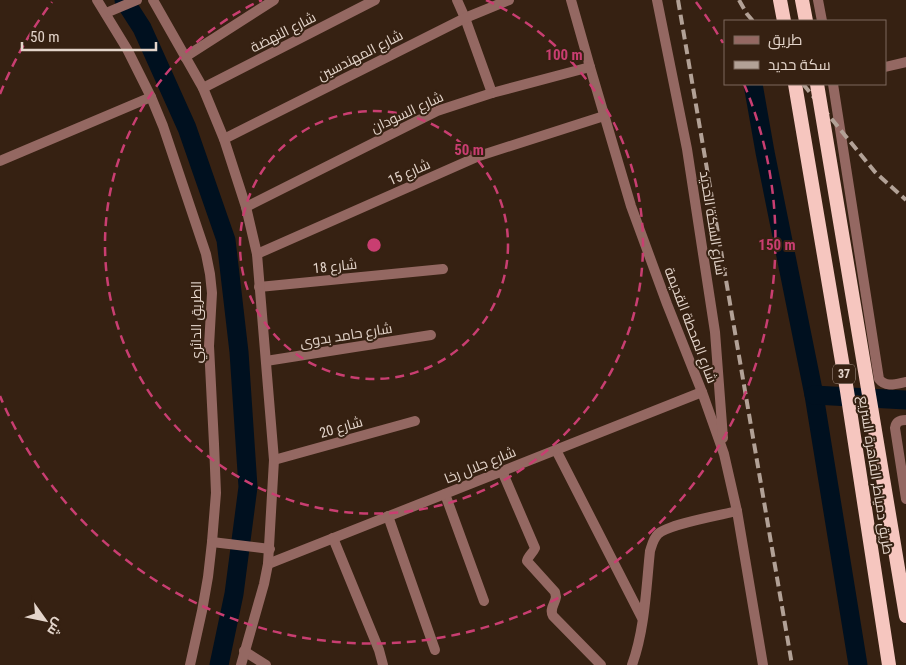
<svg xmlns="http://www.w3.org/2000/svg" width="906" height="665" font-family="'Roboto Condensed',Cairo,sans-serif">
<style>
.lines{fill:none;stroke-linecap:round;stroke-linejoin:round}
.canal{stroke:#00101f;stroke-width:19}
.minor{stroke:#946862;stroke-width:10}
.tertiary{stroke:#946862;stroke-width:10}
.trunk{stroke:#f6c6bf;stroke-width:14}
.rail{stroke:#b2a196;stroke-width:4;stroke-dasharray:10 5;stroke-linecap:butt}
.trunk-bridge{stroke:#f6c6bf;stroke-width:14}
.ring{fill:none;stroke:#c93e71;stroke-width:2.5;stroke-dasharray:9 6}
.labels{text-anchor:middle;dominant-baseline:central;stroke-width:4;stroke-linejoin:round;paint-order:stroke}
.shield{fill:#362112;stroke:#b09f94;stroke-width:1}
.shield-label{font-size:12px;font-weight:bold;fill:#e4d5cb}
.street-label{font-size:14px;fill:#e4d5cb;stroke:#362112}
.centre{fill:#c93e71;stroke:#362112;stroke-width:2.5}
.ring-label{font-size:15px;text-anchor:middle;font-weight:bold;fill:#c93e71;stroke:#362112;stroke-width:4;stroke-linejoin:round;paint-order:stroke}
</style>
<rect width="100%" height="100%" fill="#362112"/>
<g class="lines">
<!-- canal -->
<g class="canal">
<path d="M124,0l18,28 45,100 39,112 13,112 9,135 -14,107 -15,71"/>
<path d="M753,84l12,68 49,243 44,270"/>
<path d="M814,395l92,5"/>
</g>
<!-- minor -->
<g class="minor">
<path d="M457,0l8,18 27,75"/>
<path d="M571,0l19,67 41,139 36,98 35,88 22,62 13,57 26,154"/>
<path d="M657,0l30,149 28,183 8,106"/>
<path d="M818,0l4,21"/>
<path d="M185,57l89,-57"/>
<path d="M885,67l21,-5"/>
<path d="M833,84l46,295c7,9 17,5 27,3"/>
<path d="M203,88l172,-88"/>
<path d="M224,139l241,-121 44,-18"/>
<path d="M0,161l151,-64"/>
<path d="M246,207l191,-96 55,-18 98,-26"/>
<path d="M257,254l222,-98 125,-40"/>
<path d="M259,287l184,-18"/>
<path d="M266,361l165,-26"/>
<path d="M906,420c-6,0 -10,1 -11,8l11,71"/>
<path d="M556,450l86,168"/>
<path d="M274,460l141,-39"/>
<path d="M502,471l33,77c-2,5 -7,8 -8,13l28,31 1,5c-1,7 -7,12 -3,19l48,49"/>
<path d="M445,494l39,107"/>
<path d="M388,516l47,134"/>
<path d="M333,538l46,112 4,15"/>
<path d="M268,564l434,-172"/>
<path d="M244,651l22,14"/>
<path d="M632,665c13,-36 14,-76 18,-114 2,-6 3,-12 8,-17 10,-10 63,-19 79,-23"/>
</g>
<!-- tertiary -->
<g class="tertiary">
<path d="M97,0l30,49 24,48 12,29 43,128 4,20 2,19 -3,53 5,98 2,49 -4,49 -4,35 -6,34 -12,54"/>
<path d="M153,0l50,88 21,51 22,68 11,47 17,206 -6,104 -4,20 -23,81"/>
<path d="M106,13l31,-13"/>
<path d="M212,542l58,7"/>
</g>
<!-- trunk -->
<g class="trunk">
<path d="M780,0l4,21"/>
<path d="M802,0l4,21"/>
<path d="M795,84l52,307 42,274"/>
</g>
<!-- rail -->
<g class="rail">
<path d="M678,0l114,665"/>
<path d="M739,0l8,14 6,7"/>
<path d="M803,84l72,88 31,28"/>
</g>
<!-- trunk-bridge -->
<path class="trunk-bridge" d="M817,84l89,532"/>
</g>
<!-- distance rings -->
<g class="ring">
<circle cx="374" cy="245" r="134"/>
<path d="M486 0A269 269 0 1 1 262 0"/>
<path d="M0 94A403 403 0 0 1 52 2M696 2A403 403 0 0 1 723 43M744 84A403 403 0 1 1 0 396"/>
</g>
<g class="labels">
<!-- shield labels -->
<rect class="shield" x="833" y="364.5" width="22" height="19" rx="4"/>
<g class="shield-label">
<text x="844" y="374">37</text>
</g>
<!-- street labels -->
<g class="street-label">
<text transform="translate(283 32) rotate(-27)">شارع النهضة</text>
<text transform="translate(360 55) rotate(-27)">شارع المهندسين</text>
<text transform="translate(407 112) rotate(-25)">شارع السودان</text>
<text transform="translate(409 172) rotate(-24)">شارع 15</text>
<text transform="translate(713 223) rotate(81)">شارع السكة الحديد</text>
<text transform="translate(335 266) rotate(-6)">شارع 18</text>
<text transform="translate(196 322) rotate(-90)">الطريق الدائري</text>
<text transform="translate(691 325) rotate(69)">شارع المحطة القديمة</text>
<text transform="translate(346 335) rotate(-9)">شارع حامد بدوى</text>
<text transform="translate(341 427) rotate(-16)">شارع 20</text>
<text transform="translate(480 465) rotate(-22)">شارع جلال رخا</text>
<text transform="translate(876 475) rotate(81)">طريق دمياط, القاهرة السريع</text>
</g>
</g>
<circle cx="374" cy="245" r="8" class="centre"/>
<g class="ring-label">
<text x="564" y="60">100 m</text>
<text x="469" y="155">50 m</text>
<text x="777" y="250">150 m</text>
</g>
<!-- legend -->
<rect x="724" y="20" width="162" height="65" fill="#362112" stroke="#7c695c"/>
<rect x="734" y="36" width="25" height="8" fill="#946862" stroke="#7c695c"/>
<text x="768" y="45" font-size="15" fill="#e4d5cb">طريق</text>
<rect x="734" y="61" width="25" height="8" fill="#b2a196" stroke="#7c695c"/>
<text x="768" y="70" font-size="15" fill="#e4d5cb">سكة حديد</text>
<!-- north arrow -->
<g transform="translate(45 620) rotate(123)" stroke="#362112" stroke-width="4" paint-order="stroke">
<path d="M0-4L9 19L0 12L-9 19Z" fill="#e4d5cb"/>
<text y="-8" font-size="14" font-weight="bold" text-anchor="middle" fill="#e4d5cb">ش</text>
</g>
<!-- scale -->
<path d="M22 42v8h134v-8" fill="none" stroke="#e4d5cb" stroke-width="2.5"/>
<text x="30" y="42" font-size="15" fill="#e4d5cb" stroke="#362112" stroke-width="4" paint-order="stroke">50 m</text>
</svg>
